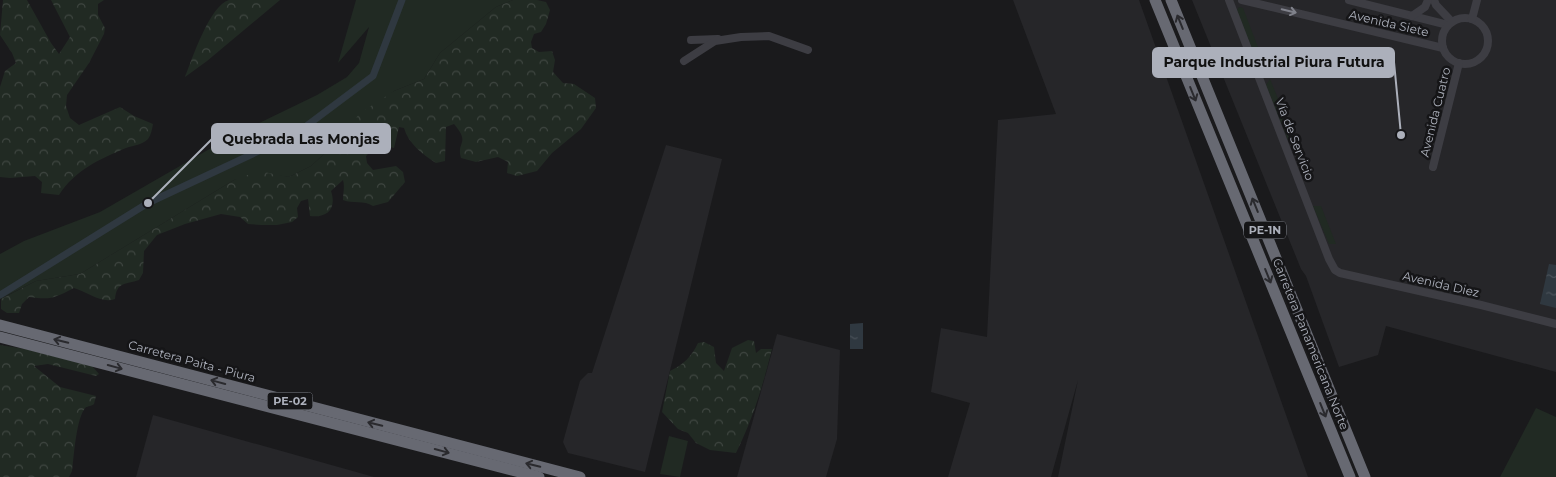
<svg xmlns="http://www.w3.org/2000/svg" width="1556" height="477" font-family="Montserrat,sans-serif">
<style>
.built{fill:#262629}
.green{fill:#212a23}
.forest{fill:url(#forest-crowns)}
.water{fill:url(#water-ripples)}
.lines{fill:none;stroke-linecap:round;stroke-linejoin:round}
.canal{stroke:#2f3840;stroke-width:7}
.minor{stroke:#3d3d43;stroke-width:8}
.highway{stroke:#676972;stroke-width:11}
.oneway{stroke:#80828b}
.oneway2{stroke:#2a2a2e}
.labels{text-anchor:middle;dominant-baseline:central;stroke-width:5;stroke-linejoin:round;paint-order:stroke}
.shield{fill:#151517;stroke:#7f828a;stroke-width:1}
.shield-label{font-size:11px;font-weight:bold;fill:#acb0bb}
.street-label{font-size:12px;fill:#acb0bb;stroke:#151517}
.leader{fill:none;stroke:#acb0bb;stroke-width:2}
.callout-dot{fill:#acb0bb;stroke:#151517;stroke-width:2}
.callout{fill:#acb0bb;stroke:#acb0bb;stroke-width:2}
.callout-label{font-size:14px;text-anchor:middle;font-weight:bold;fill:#111}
</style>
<defs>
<pattern id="forest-crowns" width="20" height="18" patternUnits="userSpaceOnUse" patternTransform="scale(1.25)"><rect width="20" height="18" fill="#212a23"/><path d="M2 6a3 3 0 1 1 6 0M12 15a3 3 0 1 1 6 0" fill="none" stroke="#3f4641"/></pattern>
<pattern id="water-ripples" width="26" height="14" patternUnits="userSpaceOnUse" patternTransform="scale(1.25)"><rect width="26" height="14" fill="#2f3840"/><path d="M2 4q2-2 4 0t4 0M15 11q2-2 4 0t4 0" fill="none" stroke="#4a525a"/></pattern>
</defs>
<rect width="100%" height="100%" fill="#1a1a1c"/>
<!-- built -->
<g class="built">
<path d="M1013,0h126l169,477h-250l20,-97 -27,97h-103l22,-74 -39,-11 10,-64 46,9 11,-217 58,-6z"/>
<path d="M1192,0h364v372l-170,-46 -8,29 -39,12 -33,-91 -5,-7z"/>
<path d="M666,145l56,14 -77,313 -77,-19 -5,-11 17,-61 8,-8h4z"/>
<path d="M777,334l63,16 -3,89 -11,38h-89z"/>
<path d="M153,415l221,62h-238z"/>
</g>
<!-- green -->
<g class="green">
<path d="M356,0h157l-17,7 -56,46 -16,26 -30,12 -83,75 -22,11 -14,-2 -41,5 -154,94 -44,7 -36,18v-45l24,-13 76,-29 132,-76 85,-41 30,-18 12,-14 10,-36 -31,36z"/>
<path d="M1239,7l4,1 24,63 -7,-2 -23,-59z"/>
<path d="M1270,79l25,61h-7l-22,-55z"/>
<path d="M1313,206h8l15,38h-7z"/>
<path d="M1536,408l20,9v60h-56z"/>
<path d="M669,436l19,5 -8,36 -20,-3z"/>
</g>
<!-- forest -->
<g class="forest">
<path d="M3,0h24l24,43 8,11 11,-17 -19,-37h53l-6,4v11l7,13 -1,6 -15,29 -22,32 -1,11 4,12 9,7 41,-18 14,9 19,8c-1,5 -2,11 -5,15 -6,6 -14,6 -22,9 -26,11 -51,22 -67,47l-18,-2 1,-11 -7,-6 -25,2 -10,-1v-90l5,-16 11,-8 -4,-10 -12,-18z"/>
<path d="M229,0h51l-73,61 -22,16c7,-18 25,-72 44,-77z"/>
<path d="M513,0h24l9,2 4,8 -4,14 -5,8 -7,2 -3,8 1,6 7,4 13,-1 3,9 -2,12 10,11 11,1 21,14 1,10 -15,21 -29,24 -15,18 -20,5 -10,-3 1,-11 -10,-5 -22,5 -15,-4c-5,-17 10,-14 -7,-34l-8,3 -1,34 -9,2c-13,-8 -28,-20 -32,-35l-5,-1 -5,21 -11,-3 -11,5 -6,6 1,7 6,7 23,-4 7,6 2,10 -17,20 -15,4c-9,-6 -20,-2 -30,-6 0,-7 2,-14 0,-20l-12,11c6,18 -4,27 -21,25l-2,-17 -7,2 -4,7 1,9 -6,5 -15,3h-16l-13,-1 -8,-7 -19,-3 -36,10 -28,11 -13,16 -1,22 -4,7c-14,5 -22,1 -24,19 -13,5 -28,-7 -41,-11 -20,10 -22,12 -45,9l-7,7 -3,9h-12l-6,-4v-10l35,-18 44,-7 154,-94 25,-9 30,6 22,-11 20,-18 29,-35 34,-22 30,-12 16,-26 56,-46z"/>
<path d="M748,340l6,1 2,12 5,-4h11c-9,36 -19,70 -36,104l-26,-3 -14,-7 -8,-10 -10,-4 -16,-17 8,-41c13,-6 22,-15 28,-28l6,-1 10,5 2,16 8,8 8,-23z"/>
<path d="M0,345l25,4 67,17 7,8 -3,2 -48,-12 -14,2 26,21 36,9 -2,8c-1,1 -7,3 -8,3 -10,10 -12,50 -14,64l-3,6h-69z"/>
</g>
<!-- water -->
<g class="water">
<path d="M1549,264l7,1v43l-16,-4z"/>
<path d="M863,323v26h-13v-25z"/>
</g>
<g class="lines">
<!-- canal -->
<path class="canal" d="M0,295l148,-92 149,-70 76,-57 29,-76"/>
<!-- minor -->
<g class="minor">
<path d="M1229,0l100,259 6,11 5,3 141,32 75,19"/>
<path d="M1242,0l201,48"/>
<path d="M1349,0l99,25"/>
<path d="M1434,0l2,5 16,17"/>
<path d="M1412,16l13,-9 3,-7"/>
<circle cx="1465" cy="41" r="23"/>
<path d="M1472,19l5,-19"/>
<path d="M691,40l27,-1"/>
<path d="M684,61l31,-20 26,-4 28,-1 39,14"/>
<path d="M1433,167l26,-104"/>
</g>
<!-- highway -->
<g class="highway">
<path d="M1155,0l195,477"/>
<path d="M1171,0l194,477"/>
<path d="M0,325l580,152"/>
<path d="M0,337l539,140"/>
</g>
</g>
<!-- one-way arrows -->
<defs><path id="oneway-shaft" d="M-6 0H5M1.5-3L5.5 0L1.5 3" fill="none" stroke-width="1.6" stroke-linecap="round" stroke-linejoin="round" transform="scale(1.25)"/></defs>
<use class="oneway" href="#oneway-shaft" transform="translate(1289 11) rotate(13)"/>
<g class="oneway2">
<use href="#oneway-shaft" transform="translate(1180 22) rotate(-112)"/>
<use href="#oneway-shaft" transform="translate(1193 94) rotate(68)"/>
<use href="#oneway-shaft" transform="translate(1255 205) rotate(-112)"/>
<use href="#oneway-shaft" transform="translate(1268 276) rotate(68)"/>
<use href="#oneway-shaft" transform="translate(61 341) rotate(-166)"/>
<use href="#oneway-shaft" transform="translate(115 367) rotate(15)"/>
<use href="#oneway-shaft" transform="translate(218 382) rotate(-165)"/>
<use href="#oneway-shaft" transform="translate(1323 410) rotate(68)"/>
<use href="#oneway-shaft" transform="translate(375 424) rotate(-166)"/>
<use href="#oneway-shaft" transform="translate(442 451) rotate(15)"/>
<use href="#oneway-shaft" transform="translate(533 465) rotate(-166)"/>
</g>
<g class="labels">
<!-- shield labels -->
<g class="shield">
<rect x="1244" y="221.5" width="42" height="17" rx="4"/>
<rect x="267.5" y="392.5" width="45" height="17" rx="4"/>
</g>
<g class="shield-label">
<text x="1265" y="230">PE-1N</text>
<text x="290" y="401">PE-02</text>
</g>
<!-- street labels -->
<g class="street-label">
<text transform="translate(1389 23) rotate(13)">Avenida Siete</text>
<text transform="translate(1435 112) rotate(-76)">Avenida Cuatro</text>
<text transform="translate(1295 139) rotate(69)">Vía de Servicio</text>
<text transform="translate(1441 284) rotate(13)">Avenida Diez</text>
<text transform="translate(1311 344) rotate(68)">Carretera Panamericana Norte</text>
<text transform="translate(192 361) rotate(15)">Carretera Paita - Piura</text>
</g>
</g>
<!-- callouts -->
<path class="leader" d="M1401 135L1394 62M148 203L212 139"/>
<g class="callout-dot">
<circle cx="1401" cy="135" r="5"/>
<circle cx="148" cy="203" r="5"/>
</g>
<g class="callout">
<rect x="1153" y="48" width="241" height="29" rx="5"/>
<rect x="212" y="124" width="178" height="29" rx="5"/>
</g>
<g class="callout-label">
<text x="1274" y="67">Parque Industrial Piura Futura</text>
<text x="301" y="144">Quebrada Las Monjas</text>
</g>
</svg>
